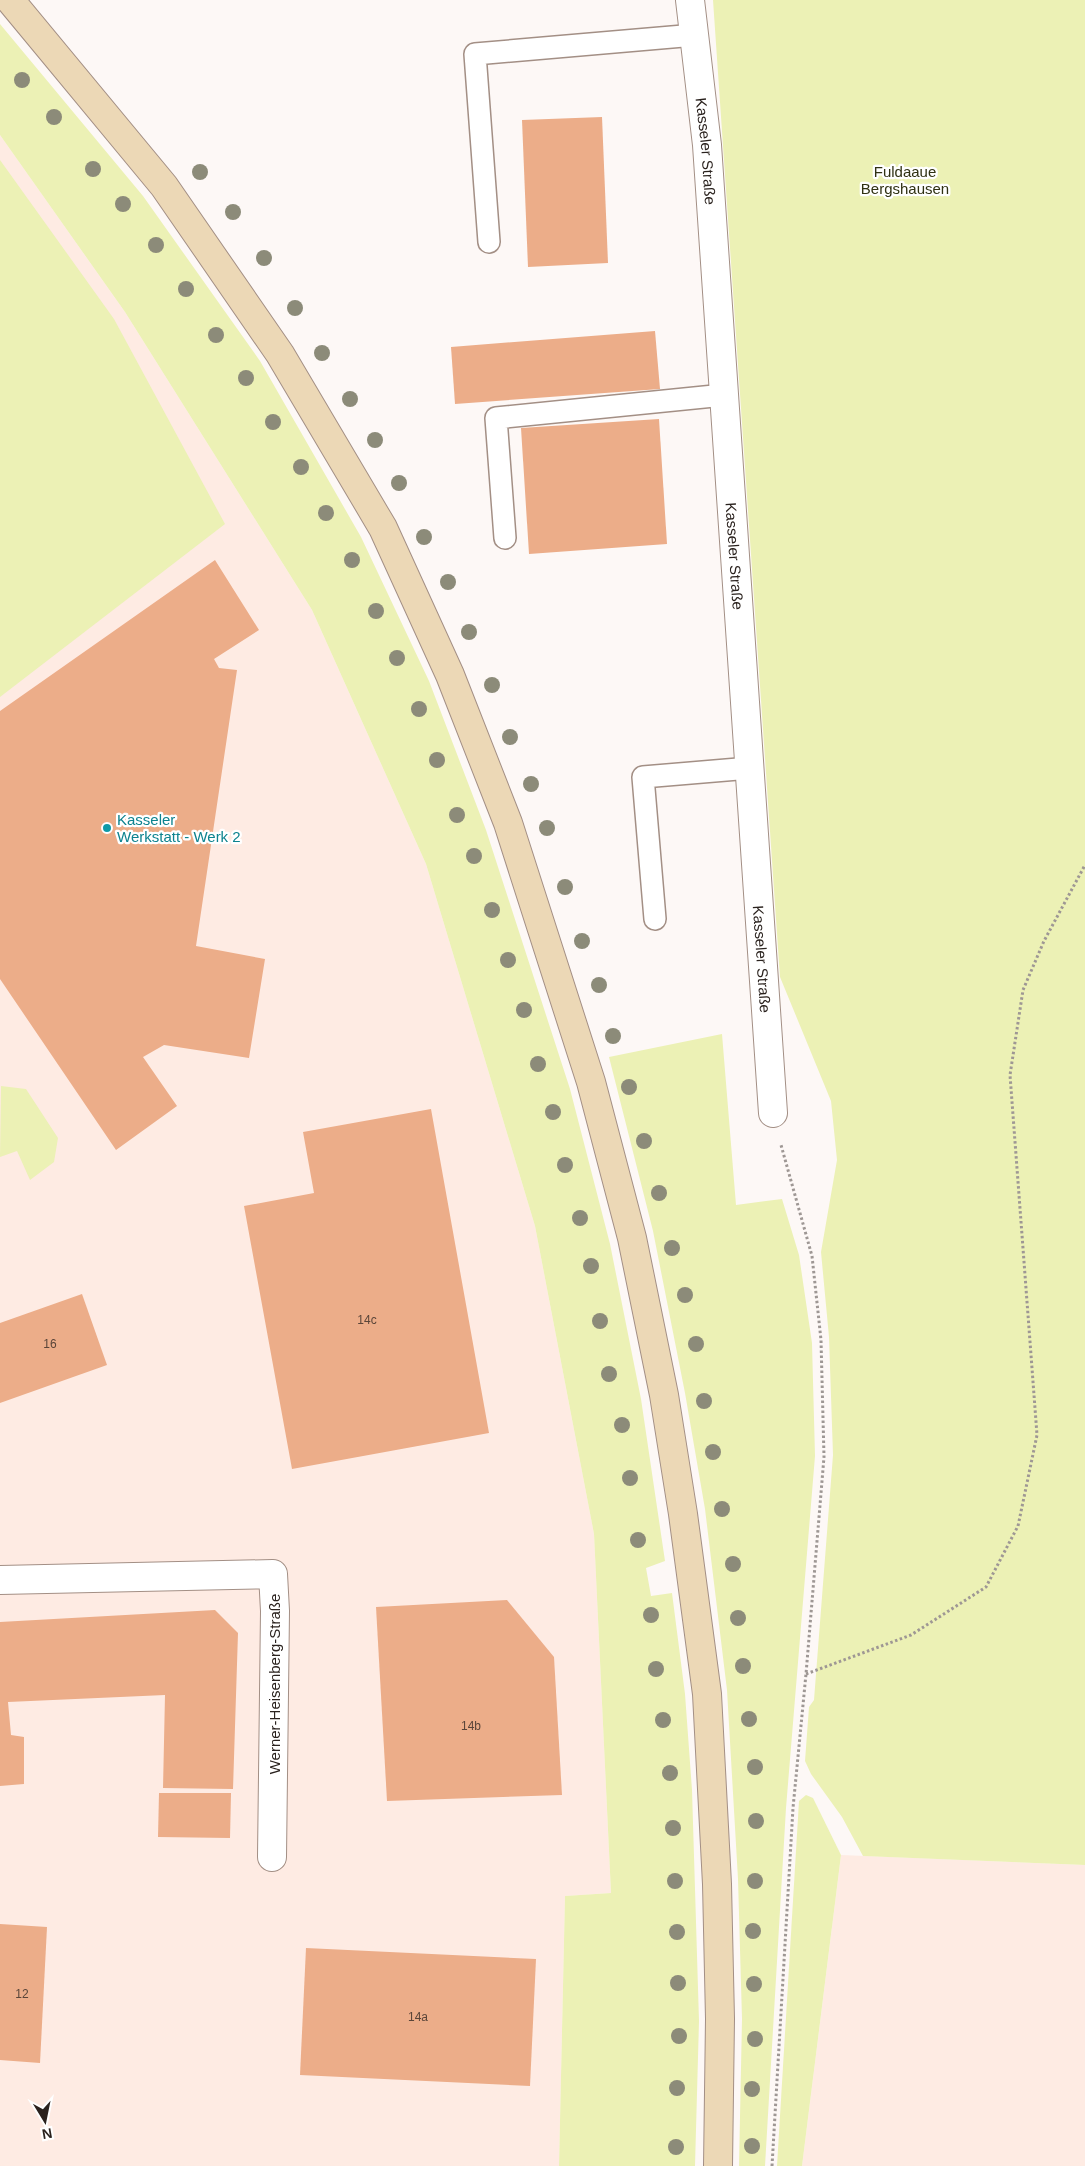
<svg xmlns="http://www.w3.org/2000/svg" width="1085" height="2166" font-family="Helvetica,sans-serif">
<style>
.industrial{fill:#feebe3}
.green{fill:#ecf1b5}
.building{fill:#ecad89}
.lines{fill:none;stroke-linecap:round;stroke-linejoin:round}
.lane-casing{stroke:#a38f85;stroke-width:24}
.street-casing{stroke:#a38f85;stroke-width:30}
.secondary-casing{stroke:#a38f85;stroke-width:30}
.path{stroke:#9e9794;stroke-width:3;stroke-dasharray:2.5 2.5;stroke-linecap:butt}
.lane{stroke:#fff;stroke-width:21}
.street{stroke:#fff;stroke-width:28}
.secondary{stroke:#ecd8b6;stroke-width:28}
.tree{fill:#8c8b79}
.culture-dot{fill:#0f9aa8;stroke:#fff;stroke-width:2}
.labels{text-anchor:middle;dominant-baseline:central;stroke-width:4.5;stroke-linejoin:round;paint-order:stroke}
.number-label{font-size:12px;fill:#5a4539}
.street-label{font-size:15px;fill:#2a221e;stroke:#fff}
.park-label{font-size:15px;fill:#303113;stroke:#fff}
.culture-label{font-size:15px;fill:#0d838f;stroke:#fff;text-anchor:start}
</style>
<rect width="100%" height="100%" fill="#fdf8f6"/>
<!-- industrial -->
<g class="industrial">
<path d="M0,135l125,177 187,298 114,254 109,362 59,308 17,359 -46,3 -6,270h-559z"/>
<path d="M841,1855l244,10v301h-283z"/>
</g>
<!-- green -->
<g class="green">
<path d="M713,0h372v1865l-222,-9 -21,-39 -31,-43 -6,-13 4,-54 5,-7 19,-245 -4,-118 -8,-85 16,-92 -6,-59 -51,-124z"/>
<path d="M0,24l143,172 117,165 101,176 68,144 57,149 84,259 40,155 31,155 24,162 -19,7 5,28 21,-3 13,101 7,96 7,231 -4,145h-136l6,-270 46,-3 -17,-359 -59,-308 -109,-362 -114,-254 -187,-298 -125,-177z"/>
<path d="M0,160l114,159 111,205 -225,173z"/>
<path d="M722,1034l14,171 46,-6 17,56 13,88 3,113 -29,352 -21,358h-26l3,-147 -4,-140 -11,-189 -22,-181 -20,-116 -32,-162 -44,-174z"/>
<path d="M1,1086l25,3 32,49 -4,24 -24,18 -13,-29 -17,6z"/>
<path d="M806,1795l7,3 28,57 -39,311h-25l22,-365z"/>
</g>
<!-- building -->
<g class="building">
<path d="M602,117l6,146 -80,4 -6,-147z"/>
<path d="M655,331l5,58 -205,15 -4,-57z"/>
<path d="M659,419l8,125 -138,10 -8,-126z"/>
<path d="M215,560l44,70 -45,29 5,9 18,2 -41,276 69,13 -16,99 -85,-13 -21,12 34,49 -61,44 -116,-171v-268z"/>
<path d="M431,1109l58,324 -197,36 -48,-263 70,-13 -11,-61z"/>
<path d="M82,1294l25,71 -107,38v-80z"/>
<path d="M507,1600l47,57 8,138 -175,6 -11,-194z"/>
<path d="M215,1610l23,23 -5,156 -70,-1 2,-93 -157,7 3,33 13,2v47l-24,2v-164z"/>
<path d="M159,1793h72l-1,45 -72,-1z"/>
<path d="M0,1924l47,3 -7,136 -40,-3z"/>
<path d="M306,1948l230,11 -6,127 -230,-11z"/>
</g>
<g class="lines">
<defs>
<g id="lane">
<path d="M489,242l-14,-188 220,-19"/>
<path d="M505,538l-9,-120 228,-23"/>
<path d="M655,919l-12,-142 107,-9"/>
</g>
<g id="street">
<path id="s1" d="M690,0l17,145 66,968"/>
<path d="M0,1580l273,-6 2,37 -3,246"/>
</g>
<path id="secondary" d="M10,0l154,186 116,168 103,174 67,147 58,148 83,259 41,156 32,157 19,119 24,180 10,190 3,135 -2,147"/>
</defs>
<!-- lane casing -->
<use href="#lane" class="lane-casing"/>
<!-- street casing -->
<use href="#street" class="street-casing"/>
<!-- secondary casing -->
<use href="#secondary" class="secondary-casing"/>
<!-- path -->
<g class="path">
<path d="M806,1674l105,-39 75,-48 32,-61 19,-91 -27,-360 13,-85 21,-49 41,-76"/>
<path d="M772,2166l21,-358 13,-134 18,-217 -3,-117 -9,-84 -31,-111"/>
</g>
<!-- lane -->
<use href="#lane" class="lane"/>
<!-- street -->
<use href="#street" class="street"/>
<!-- secondary -->
<use href="#secondary" class="secondary"/>
</g>
<!-- trees -->
<g class="tree">
<circle cx="22" cy="80" r="8"/>
<circle cx="54" cy="117" r="8"/>
<circle cx="93" cy="169" r="8"/>
<circle cx="200" cy="172" r="8"/>
<circle cx="123" cy="204" r="8"/>
<circle cx="233" cy="212" r="8"/>
<circle cx="156" cy="245" r="8"/>
<circle cx="264" cy="258" r="8"/>
<circle cx="186" cy="289" r="8"/>
<circle cx="295" cy="308" r="8"/>
<circle cx="216" cy="335" r="8"/>
<circle cx="322" cy="353" r="8"/>
<circle cx="246" cy="378" r="8"/>
<circle cx="350" cy="399" r="8"/>
<circle cx="273" cy="422" r="8"/>
<circle cx="375" cy="440" r="8"/>
<circle cx="301" cy="467" r="8"/>
<circle cx="399" cy="483" r="8"/>
<circle cx="326" cy="513" r="8"/>
<circle cx="424" cy="537" r="8"/>
<circle cx="352" cy="560" r="8"/>
<circle cx="448" cy="582" r="8"/>
<circle cx="376" cy="611" r="8"/>
<circle cx="469" cy="632" r="8"/>
<circle cx="397" cy="658" r="8"/>
<circle cx="492" cy="685" r="8"/>
<circle cx="419" cy="709" r="8"/>
<circle cx="510" cy="737" r="8"/>
<circle cx="437" cy="760" r="8"/>
<circle cx="531" cy="784" r="8"/>
<circle cx="457" cy="815" r="8"/>
<circle cx="547" cy="828" r="8"/>
<circle cx="474" cy="856" r="8"/>
<circle cx="565" cy="887" r="8"/>
<circle cx="492" cy="910" r="8"/>
<circle cx="582" cy="941" r="8"/>
<circle cx="508" cy="960" r="8"/>
<circle cx="599" cy="985" r="8"/>
<circle cx="524" cy="1010" r="8"/>
<circle cx="613" cy="1036" r="8"/>
<circle cx="538" cy="1064" r="8"/>
<circle cx="629" cy="1087" r="8"/>
<circle cx="553" cy="1112" r="8"/>
<circle cx="644" cy="1141" r="8"/>
<circle cx="565" cy="1165" r="8"/>
<circle cx="659" cy="1193" r="8"/>
<circle cx="580" cy="1218" r="8"/>
<circle cx="672" cy="1248" r="8"/>
<circle cx="591" cy="1266" r="8"/>
<circle cx="685" cy="1295" r="8"/>
<circle cx="600" cy="1321" r="8"/>
<circle cx="696" cy="1344" r="8"/>
<circle cx="609" cy="1374" r="8"/>
<circle cx="704" cy="1401" r="8"/>
<circle cx="622" cy="1425" r="8"/>
<circle cx="713" cy="1452" r="8"/>
<circle cx="630" cy="1478" r="8"/>
<circle cx="722" cy="1509" r="8"/>
<circle cx="638" cy="1540" r="8"/>
<circle cx="733" cy="1564" r="8"/>
<circle cx="651" cy="1615" r="8"/>
<circle cx="738" cy="1618" r="8"/>
<circle cx="743" cy="1666" r="8"/>
<circle cx="656" cy="1669" r="8"/>
<circle cx="749" cy="1719" r="8"/>
<circle cx="663" cy="1720" r="8"/>
<circle cx="755" cy="1767" r="8"/>
<circle cx="670" cy="1773" r="8"/>
<circle cx="756" cy="1821" r="8"/>
<circle cx="673" cy="1828" r="8"/>
<circle cx="675" cy="1881" r="8"/>
<circle cx="755" cy="1881" r="8"/>
<circle cx="753" cy="1931" r="8"/>
<circle cx="677" cy="1932" r="8"/>
<circle cx="678" cy="1983" r="8"/>
<circle cx="754" cy="1984" r="8"/>
<circle cx="679" cy="2036" r="8"/>
<circle cx="755" cy="2039" r="8"/>
<circle cx="677" cy="2088" r="8"/>
<circle cx="752" cy="2089" r="8"/>
<circle cx="752" cy="2146" r="8"/>
<circle cx="676" cy="2147" r="8"/>
</g>
<!-- markers -->
<circle class="culture-dot" cx="107" cy="828" r="5"/>
<g class="labels">
<!-- number labels -->
<g class="number-label">
<text x="367" y="1320">14c</text>
<text x="50" y="1344">16</text>
<text x="471" y="1726">14b</text>
<text x="22" y="1994">12</text>
<text x="418" y="2017">14a</text>
</g>
<!-- street labels -->
<g class="street-label">
<text stroke="none"><textPath href="#s1" startOffset="152">Kasseler Straße</textPath></text>
<text stroke="none"><textPath href="#s1" startOffset="558">Kasseler Straße</textPath></text>
<text stroke="none"><textPath href="#s1" startOffset="962">Kasseler Straße</textPath></text>
<text transform="translate(274 1684) rotate(-90)">Werner-Heisenberg-Straße</text>
</g>
<!-- park labels -->
<g class="park-label">
<text x="905" y="171">Fuldaaue<tspan x="905" dy="17">Bergshausen</tspan></text>
</g>
<!-- culture labels -->
<g class="culture-label">
<text x="117" y="819">Kasseler<tspan x="117" dy="17">Werkstatt - Werk 2</tspan></text>
</g>
</g>
<!-- north arrow -->
<g transform="translate(45 2121) rotate(170)" stroke="#ffffff" stroke-width="4" paint-order="stroke">
<path d="M0-4L9 19L0 12L-9 19Z" fill="#2a221e"/>
<text y="-8" font-size="14" font-weight="bold" text-anchor="middle" fill="#2a221e">N</text>
</g>
</svg>
